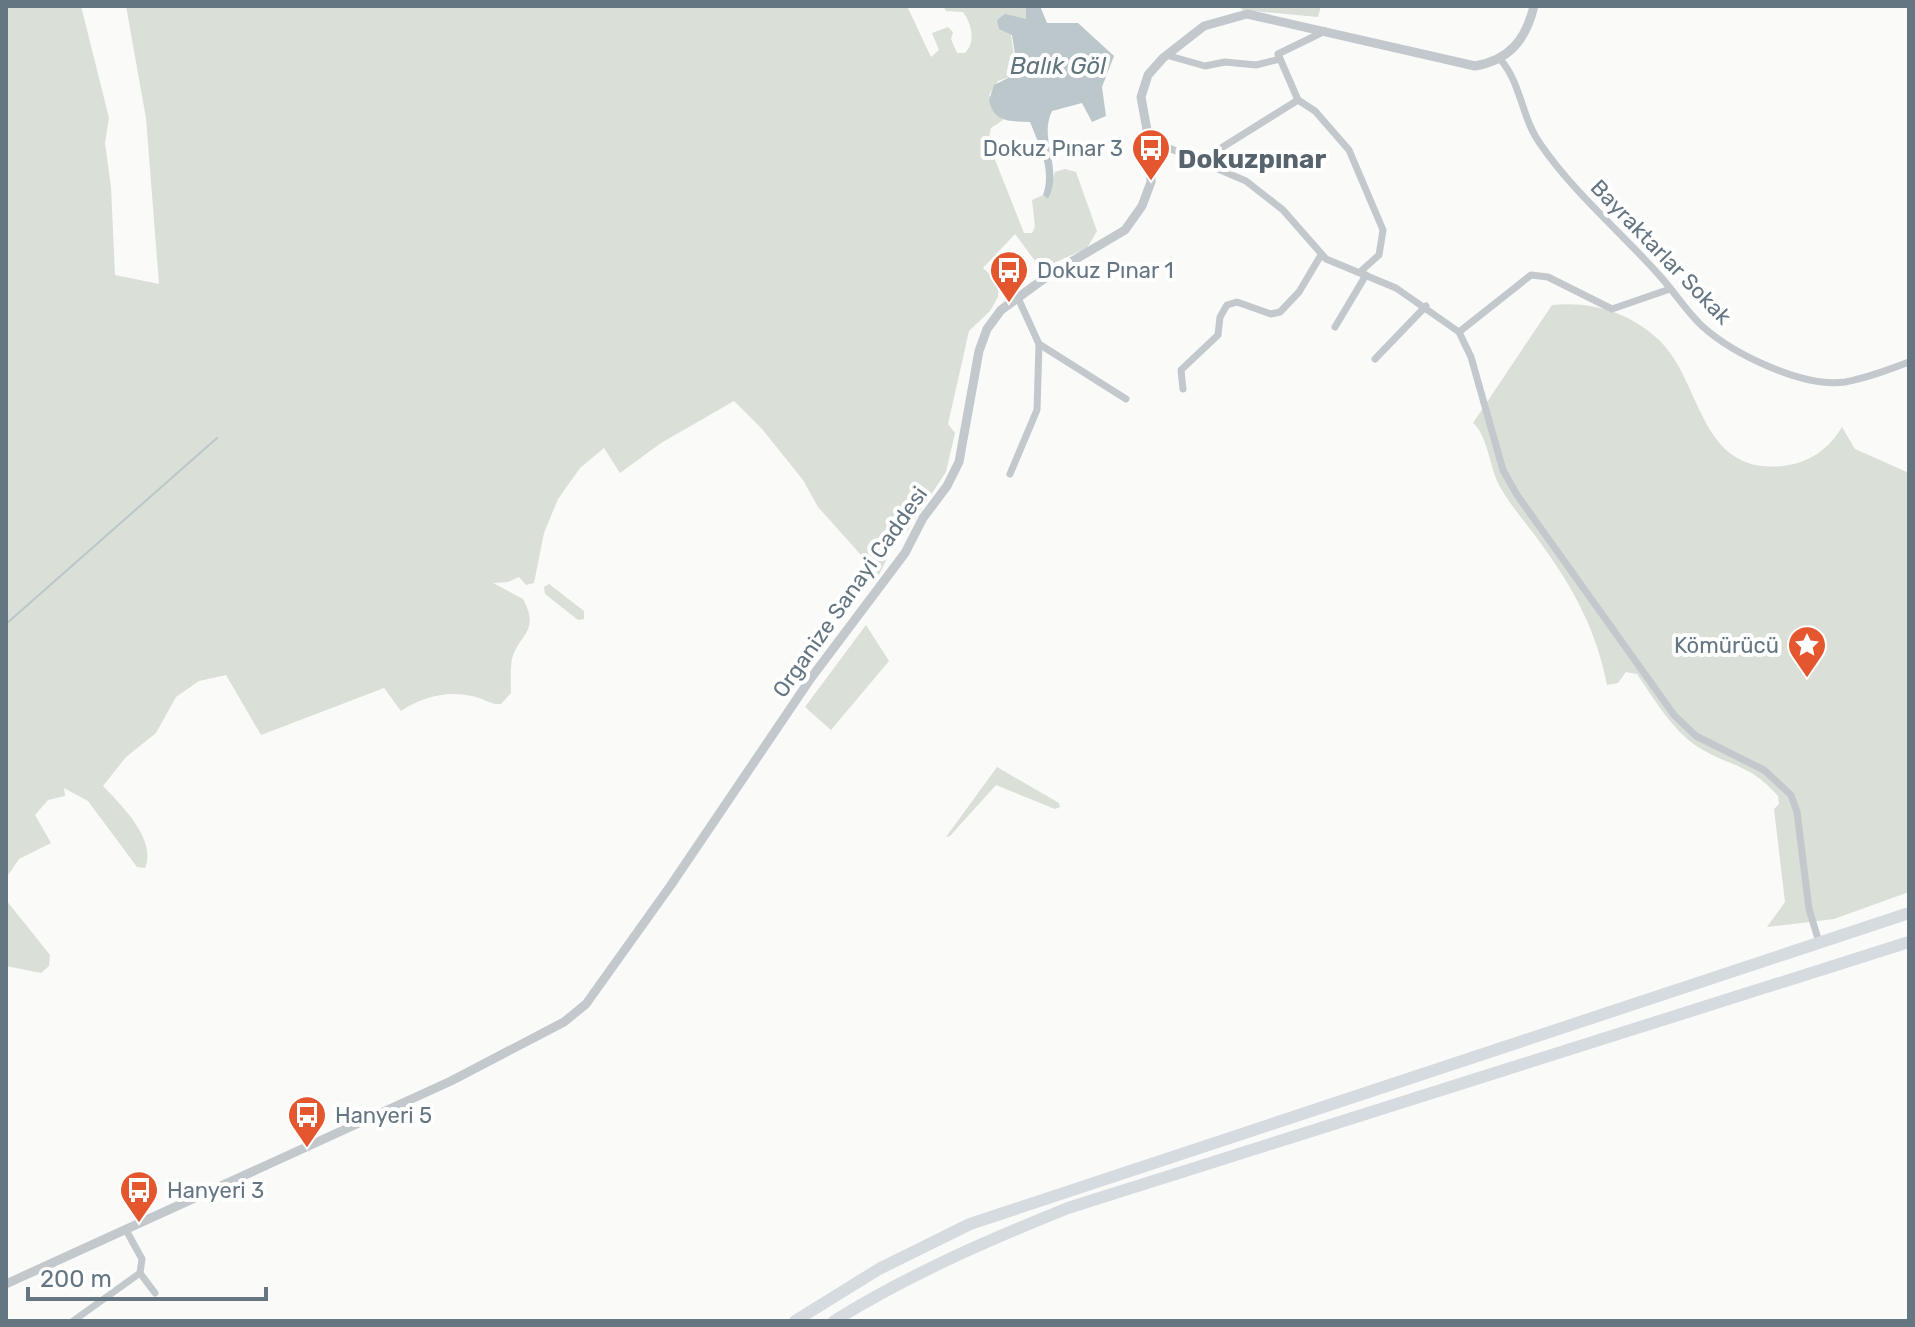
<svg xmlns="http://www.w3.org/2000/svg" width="1915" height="1327" font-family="Rubik,sans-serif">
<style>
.green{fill:#dadfd7}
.water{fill:#bbc7cb}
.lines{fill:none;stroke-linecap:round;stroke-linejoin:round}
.stream{stroke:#bbc7cb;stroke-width:2}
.minor{stroke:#c3c8cc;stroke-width:7}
.tertiary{stroke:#c3c8cc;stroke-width:9}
.trunk{stroke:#d6dbdf;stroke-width:12}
.labels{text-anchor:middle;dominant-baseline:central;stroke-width:8;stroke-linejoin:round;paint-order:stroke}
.poi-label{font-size:22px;fill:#657683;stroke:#fff;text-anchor:start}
.street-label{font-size:22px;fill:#657683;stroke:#fff}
.water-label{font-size:24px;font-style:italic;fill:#60757c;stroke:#fff}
.quarter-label{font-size:26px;font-weight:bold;fill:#57646e;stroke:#fff}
</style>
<rect width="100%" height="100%" fill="#fafaf8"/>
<!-- green -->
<g class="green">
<path d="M6,6h75l28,112 -4,25 6,44 4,88 44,9 -13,-166 -20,-112h781l24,51 8,-7 -7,-17 16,-6 5,5 -2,7 6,14h8c11,-11 7,-29 -2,-41l-17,-1 -3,-5h83v13l-15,16 4,27 -3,14 -14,5 -9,14 14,25 -12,8 -3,14 36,91h8l3,-6 -3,-27 11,-5 5,4 7,-27 10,-3 11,3 21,59 -10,17 -46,21 -26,-35 -32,34 16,15 -1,14 -8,14 -21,20 -21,93 7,9 -9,39 -41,62 -8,4 -18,37 -61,-68 -15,-27 -41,-51 -28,-28 -73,42 -41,30 -16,-25 -24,20 -22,31 -14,34 -10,50 -8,2 -7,-8 -11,5 -15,1 30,16c18,33 -5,36 -11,60 -2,10 -1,24 -1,34l-10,11c-9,1 -15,-4 -25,-7 -27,-7 -52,-1 -75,14l-17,-23 -123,47 -35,-60 -27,6 -23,16 -20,36 -30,24 -23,29c18,19 54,53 42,82l-8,-1 -49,-66 -24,-13 1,8 -17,4 -13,15 16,28 -32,16 -13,19z"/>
<path d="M1240,6h81l-3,11 -76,-7z"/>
<path d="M1552,305c39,-4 78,7 107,35 44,42 39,135 124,126 26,-3 46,-17 59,-39l13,22 54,24v419l-75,27 -67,8 18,-25 -11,-93 5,-5 -1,-8c-29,-33 -48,-29 -80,-49 -26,-17 -44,-48 -61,-73l-11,-2 -8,11 -11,2c-10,-53 -33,-96 -65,-140 -14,-20 -31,-38 -43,-60 -9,-17 -12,-51 -26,-62z"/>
<path d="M549,584l35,27v8l-6,1 -33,-26 -1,-7z"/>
<path d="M866,625l23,36 -58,69 -26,-23z"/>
<path d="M997,767l62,36 1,4 -5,2 -59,-24 -46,51 -4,1z"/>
<path d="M6,900l44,55 -1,11 -8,7 -35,-7z"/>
</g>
<!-- water -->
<path class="water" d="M1026,6h14l7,17h31l36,33 -12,31 4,29 -14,6 -10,-19 -30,8c-14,29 12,57 -4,88l-5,-4c9,-25 -4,-50 -13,-73 -20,-1 -36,1 -41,-22l5,-15 18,-9 3,-22 -3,-19 -13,-6 -2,-9 8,-6 21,5z"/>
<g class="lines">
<!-- stream -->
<path class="stream" d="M6,624l211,-186"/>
<!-- minor -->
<g class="minor">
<path d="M1325,31l-47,23 20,46 17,11 34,39 34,80 -4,25 -19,17"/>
<path d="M1166,55l39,11 20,-4 31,3 24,-6"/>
<path d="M1500,59c22,25 21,59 41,86 34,49 79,86 118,130 15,16 26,35 43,51 31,28 101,62 143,56 22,-4 43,-12 64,-20"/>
<path d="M1148,139l98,42 37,29 43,49 70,29 63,44 12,25 32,113 14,25 157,220 22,21 68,34 27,25 6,17 12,97 10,33"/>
<path d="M1202,160l96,-60"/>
<path d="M1335,327l31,-52"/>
<path d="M1459,332l72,-57 17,2 64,32 58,-20"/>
<path d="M1039,344l87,55"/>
<path d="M1375,359l51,-53"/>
<path d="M1183,389l-2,-19 37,-35 2,-18 7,-12 10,-3 34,12 9,-2 19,-20 22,-37"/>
<path d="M1010,474l27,-64 2,-66 -21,-46"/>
<path d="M140,1273l15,20"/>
<path d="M73,1321l67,-48 2,-14 -16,-29"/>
</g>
<!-- tertiary -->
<path class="tertiary" d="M6,1284l445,-203 113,-59 22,-18 85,-119 140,-207 94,-125 18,-35 24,-32 12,-24 20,-111 8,-22 14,-19 48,-35 76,-45 17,-24 9,-24v-30l-10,-55 7,-22 15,-17 41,-32 43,-12 228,52c35,-6 51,-27 59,-60"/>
<!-- trunk -->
<g class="trunk">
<path d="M795,1321l84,-52 91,-45 939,-311"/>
<path d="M834,1321c74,-46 152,-80 234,-113l841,-266"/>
</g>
</g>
<!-- icons -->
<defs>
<symbol id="bus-pin" viewBox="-11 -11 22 30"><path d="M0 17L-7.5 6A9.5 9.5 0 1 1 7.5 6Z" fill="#e4572e" stroke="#fff"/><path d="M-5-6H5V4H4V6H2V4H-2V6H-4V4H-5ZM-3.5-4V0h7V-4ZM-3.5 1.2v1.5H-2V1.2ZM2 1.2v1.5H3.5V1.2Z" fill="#fff"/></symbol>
<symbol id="sight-pin" viewBox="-11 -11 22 30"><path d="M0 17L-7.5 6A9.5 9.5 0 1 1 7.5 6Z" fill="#e4572e" stroke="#fff"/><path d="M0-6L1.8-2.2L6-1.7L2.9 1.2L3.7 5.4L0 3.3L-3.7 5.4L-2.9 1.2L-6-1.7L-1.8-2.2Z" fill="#fff"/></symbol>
</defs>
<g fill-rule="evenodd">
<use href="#bus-pin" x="1129" y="126" width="44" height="60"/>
<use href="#bus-pin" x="987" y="248" width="44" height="60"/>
<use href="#sight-pin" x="1785" y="623" width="44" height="60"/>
<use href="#bus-pin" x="285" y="1093" width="44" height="60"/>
<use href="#bus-pin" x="117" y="1168" width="44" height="60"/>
</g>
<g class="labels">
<!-- poi labels -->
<g class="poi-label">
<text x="1123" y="148" text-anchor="end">Dokuz Pınar 3</text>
<text x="1037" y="270">Dokuz Pınar 1</text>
<text x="1779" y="645" text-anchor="end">Kömürücü</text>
<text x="335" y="1115">Hanyeri 5</text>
<text x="167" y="1190">Hanyeri 3</text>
</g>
<!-- street labels -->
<g class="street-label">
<text transform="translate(1661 252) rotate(46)">Bayraktarlar Sokak</text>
<text transform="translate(850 592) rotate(-55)">Organize Sanayi Caddesi</text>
</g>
<!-- water labels -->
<g class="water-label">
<text x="1058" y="66">Balık Göl</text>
</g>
<!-- quarter labels -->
<g class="quarter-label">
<text x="1252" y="159">Dokuzpınar</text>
</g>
</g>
<!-- border -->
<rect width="1915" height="1327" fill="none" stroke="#657683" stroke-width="16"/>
<!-- scale -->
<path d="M28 1287v12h238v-12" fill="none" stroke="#657683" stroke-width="4"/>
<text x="40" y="1287" font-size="24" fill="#657683" stroke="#ffffff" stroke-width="6" paint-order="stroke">200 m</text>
</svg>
